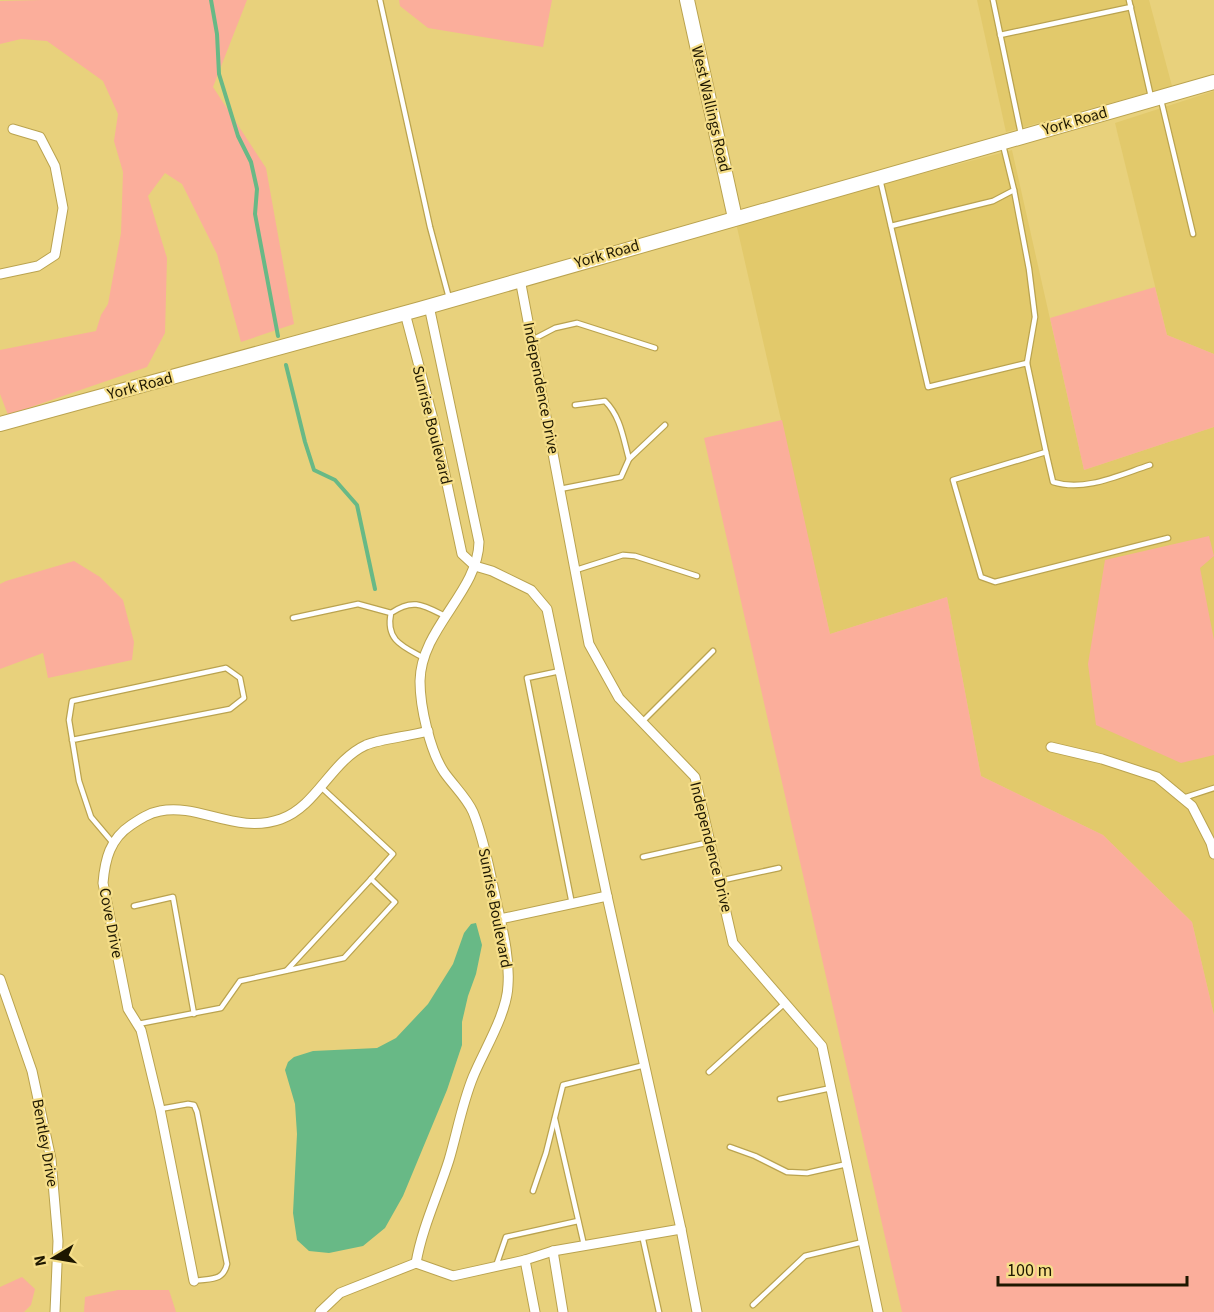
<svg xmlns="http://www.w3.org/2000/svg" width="1214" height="1312" font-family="'Source Sans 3',sans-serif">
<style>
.built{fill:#e2c96b}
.green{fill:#fbae9b}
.water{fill:#68b986}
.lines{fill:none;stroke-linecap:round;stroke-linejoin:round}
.stream{stroke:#68b986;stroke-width:4}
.lane-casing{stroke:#baa34f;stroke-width:7}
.street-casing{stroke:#baa34f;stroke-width:11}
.secondary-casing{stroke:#baa34f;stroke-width:16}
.lane{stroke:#fff;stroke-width:4.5}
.street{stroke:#fff;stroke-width:9}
.secondary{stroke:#fff;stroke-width:14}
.labels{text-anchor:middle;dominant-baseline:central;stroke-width:4.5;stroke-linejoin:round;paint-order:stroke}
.street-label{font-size:16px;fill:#1e1700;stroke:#f5de89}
</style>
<rect width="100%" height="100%" fill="#e8d17c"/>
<!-- built -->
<g class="built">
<path d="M977,0h172l23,86 -166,46z"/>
<path d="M1214,91v263l-47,-19 -52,-212z"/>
<path d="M1012,150l72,320 130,-43v588l-22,-93 -89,-87 -122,-59 -34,-179 -117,37 -94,-411z"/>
</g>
<!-- green -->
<g class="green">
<path d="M41,0h206l-34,87 53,81 28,156 -53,18 -24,-88 -35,-70 -17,-11 -17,23 19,62 -2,75 -18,34 -139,48 -8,-21v-44l96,-19 5,-16 7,-11 13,-71 2,-61 -9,-31 4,-27 -15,-33 -56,-40 -26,-2 -21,5v-43z"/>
<path d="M399,0h153l-9,47 -115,-19 -28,-22z"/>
<path d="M1155,287l12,48 47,19v73l-130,43 -34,-152z"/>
<path d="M782,420l48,214 117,-37 34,179 122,59 89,87 22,93v297h-312l-198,-874z"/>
<path d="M1209,536l5,20 -14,12 14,72v115l-33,8 -85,-38 -8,-61 17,-104z"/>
<path d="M74,561l26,16 23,23 11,42 -2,18 -84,18 -5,-25 -43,16v-85l6,-3z"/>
<path d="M22,1277l13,12 -4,16 -7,7h-24v-25z"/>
<path d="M118,1290h51l7,22h-92l1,-15z"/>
</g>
<!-- water -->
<path class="water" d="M476,923l6,22 -6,29 -8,22 -6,26v23l-15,45 -44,106 -18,32 -22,18 -34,7 -20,-2 -12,-11 -4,-27 4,-79 -2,-30 -10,-34 3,-8 6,-5 19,-6 64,-3 19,-10 32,-34 25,-40 11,-31 7,-9z"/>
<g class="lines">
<!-- stream -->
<g class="stream">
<path d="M211,0l6,34 2,40 19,62 13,26 6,27 -2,25 23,122"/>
<path d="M286,365l19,77 9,28 21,10 22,25 18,84"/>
</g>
<defs>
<g id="lane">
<path d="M380,0l50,227 19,71"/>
<path d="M993,0l28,134"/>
<path d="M1129,0l22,97"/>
<path d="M1000,35l131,-28"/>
<path d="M1161,100l32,134"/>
<path d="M880,179l48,208 99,-24 19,89 -93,28 28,97 14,5 173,-44"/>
<path d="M1014,190l15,79 6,48 -8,46"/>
<path d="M891,226l102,-25 21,-11 -11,-45"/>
<path d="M532,340l23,-12 22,-5 78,25"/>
<path d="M575,405l30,-4c16,16 18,37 24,58"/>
<path d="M1046,452l7,30c32,10 66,-7 97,-17"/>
<path d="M560,489l61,-12 8,-18 36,-34"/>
<path d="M576,570l47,-15 12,1 62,20"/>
<path d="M293,618l65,-14 33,9"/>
<path d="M424,658c-20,-11 -39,-17 -33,-45 22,-15 32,-8 54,3"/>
<path d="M560,671l-33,7 45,226"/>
<path d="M642,722l71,-71"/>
<path d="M72,740l158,-31 14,-11 -4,-20 -14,-10 -154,33 -3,19 10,61 12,36 22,26"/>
<path d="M1183,798l31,-10"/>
<path d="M643,857l67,-15"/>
<path d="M719,881l60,-13"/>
<path d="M134,906l39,-9 21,117"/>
<path d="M287,970l84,-91"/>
<path d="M138,1024l83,-16 19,-27 104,-23 51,-56 -24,-23 22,-25 -72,-67"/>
<path d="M709,1072l76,-69"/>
<path d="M780,1099l51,-11"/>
<path d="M160,1109l28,-5 6,1 3,7 30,152c-4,18 -17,14 -33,17"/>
<path d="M555,1119l29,126"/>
<path d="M730,1147l25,9 32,16 20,1 40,-9"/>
<path d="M533,1191l13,-38 17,-68 82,-20"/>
<path d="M642,1235l17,77"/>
<path d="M496,1266l10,-29 72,-16"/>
<path d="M753,1305l52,-49 58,-14"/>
</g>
<g id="street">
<path d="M0,274l38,-8 17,-11 8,-47 -8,-42 -15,-29 -27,-8"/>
<path d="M520,279l69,365 30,54 76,79 38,166 89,103 56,266"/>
<path d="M405,313l29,110 28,131 13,12 17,5 39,19 16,19 60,287 74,333 16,83"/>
<path d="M1051,747l51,12 55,18 35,29 19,37 3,11"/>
<path d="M500,919l107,-23"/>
<path d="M0,979l32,92 19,88 7,82 -3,71"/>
<path d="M553,1251l10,61"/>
<path d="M525,1260l10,52"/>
<path d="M416,1263c6,-35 22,-68 33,-103 8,-27 13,-56 24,-83 11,-27 34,-63 35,-92 2,-30 -7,-61 -13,-90 -6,-27 -11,-56 -22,-83 -6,-14 -20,-27 -29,-40 -14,-21 -24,-65 -24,-91 1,-53 58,-89 59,-139l-50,-236"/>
<path d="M194,1281l-34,-172 -19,-79 -13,-21 -25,-126c2,-24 7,-44 28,-58 9,-6 18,-12 29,-14 39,-8 77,24 121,8 36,-13 50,-58 85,-74 14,-6 45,-9 62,-14"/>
<path d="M320,1312l20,-19 76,-30 37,13 72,-16 28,-9 128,-22"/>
</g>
<g id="secondary">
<path d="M687,0l48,218"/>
<path d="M0,424l420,-115 794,-227"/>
</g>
</defs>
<!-- lane casing -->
<use href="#lane" class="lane-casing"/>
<!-- street casing -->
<use href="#street" class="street-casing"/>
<!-- secondary casing -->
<use href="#secondary" class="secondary-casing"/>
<!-- lane -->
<use href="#lane" class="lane"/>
<!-- street -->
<use href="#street" class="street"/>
<!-- secondary -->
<use href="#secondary" class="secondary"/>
</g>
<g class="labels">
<!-- street labels -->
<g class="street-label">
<text transform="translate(711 109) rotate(77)">West Wallings Road</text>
<text transform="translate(1075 121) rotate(-16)">York Road</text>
<text transform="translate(607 254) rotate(-16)">York Road</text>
<text transform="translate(140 386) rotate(-15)">York Road</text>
<text transform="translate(541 388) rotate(79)">Independence Drive</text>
<text transform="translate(432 425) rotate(76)">Sunrise Boulevard</text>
<text transform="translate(711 847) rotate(76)">Independence Drive</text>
<text transform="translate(495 908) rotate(79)">Sunrise Boulevard</text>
<text transform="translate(111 923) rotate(79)">Cove Drive</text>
<text transform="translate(45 1143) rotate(80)">Bentley Drive</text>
</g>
</g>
<!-- north arrow -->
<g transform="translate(54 1258) rotate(259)" stroke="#f5de89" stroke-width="4.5" paint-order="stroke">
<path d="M0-4.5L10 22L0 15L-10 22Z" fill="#1e1700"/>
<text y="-9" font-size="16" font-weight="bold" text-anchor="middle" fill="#1e1700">N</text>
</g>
<!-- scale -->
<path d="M998 1276v9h189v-9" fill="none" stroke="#1e1700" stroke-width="3"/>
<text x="1007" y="1276" font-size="18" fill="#1e1700" stroke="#f5de89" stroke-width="4.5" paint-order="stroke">100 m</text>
</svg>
